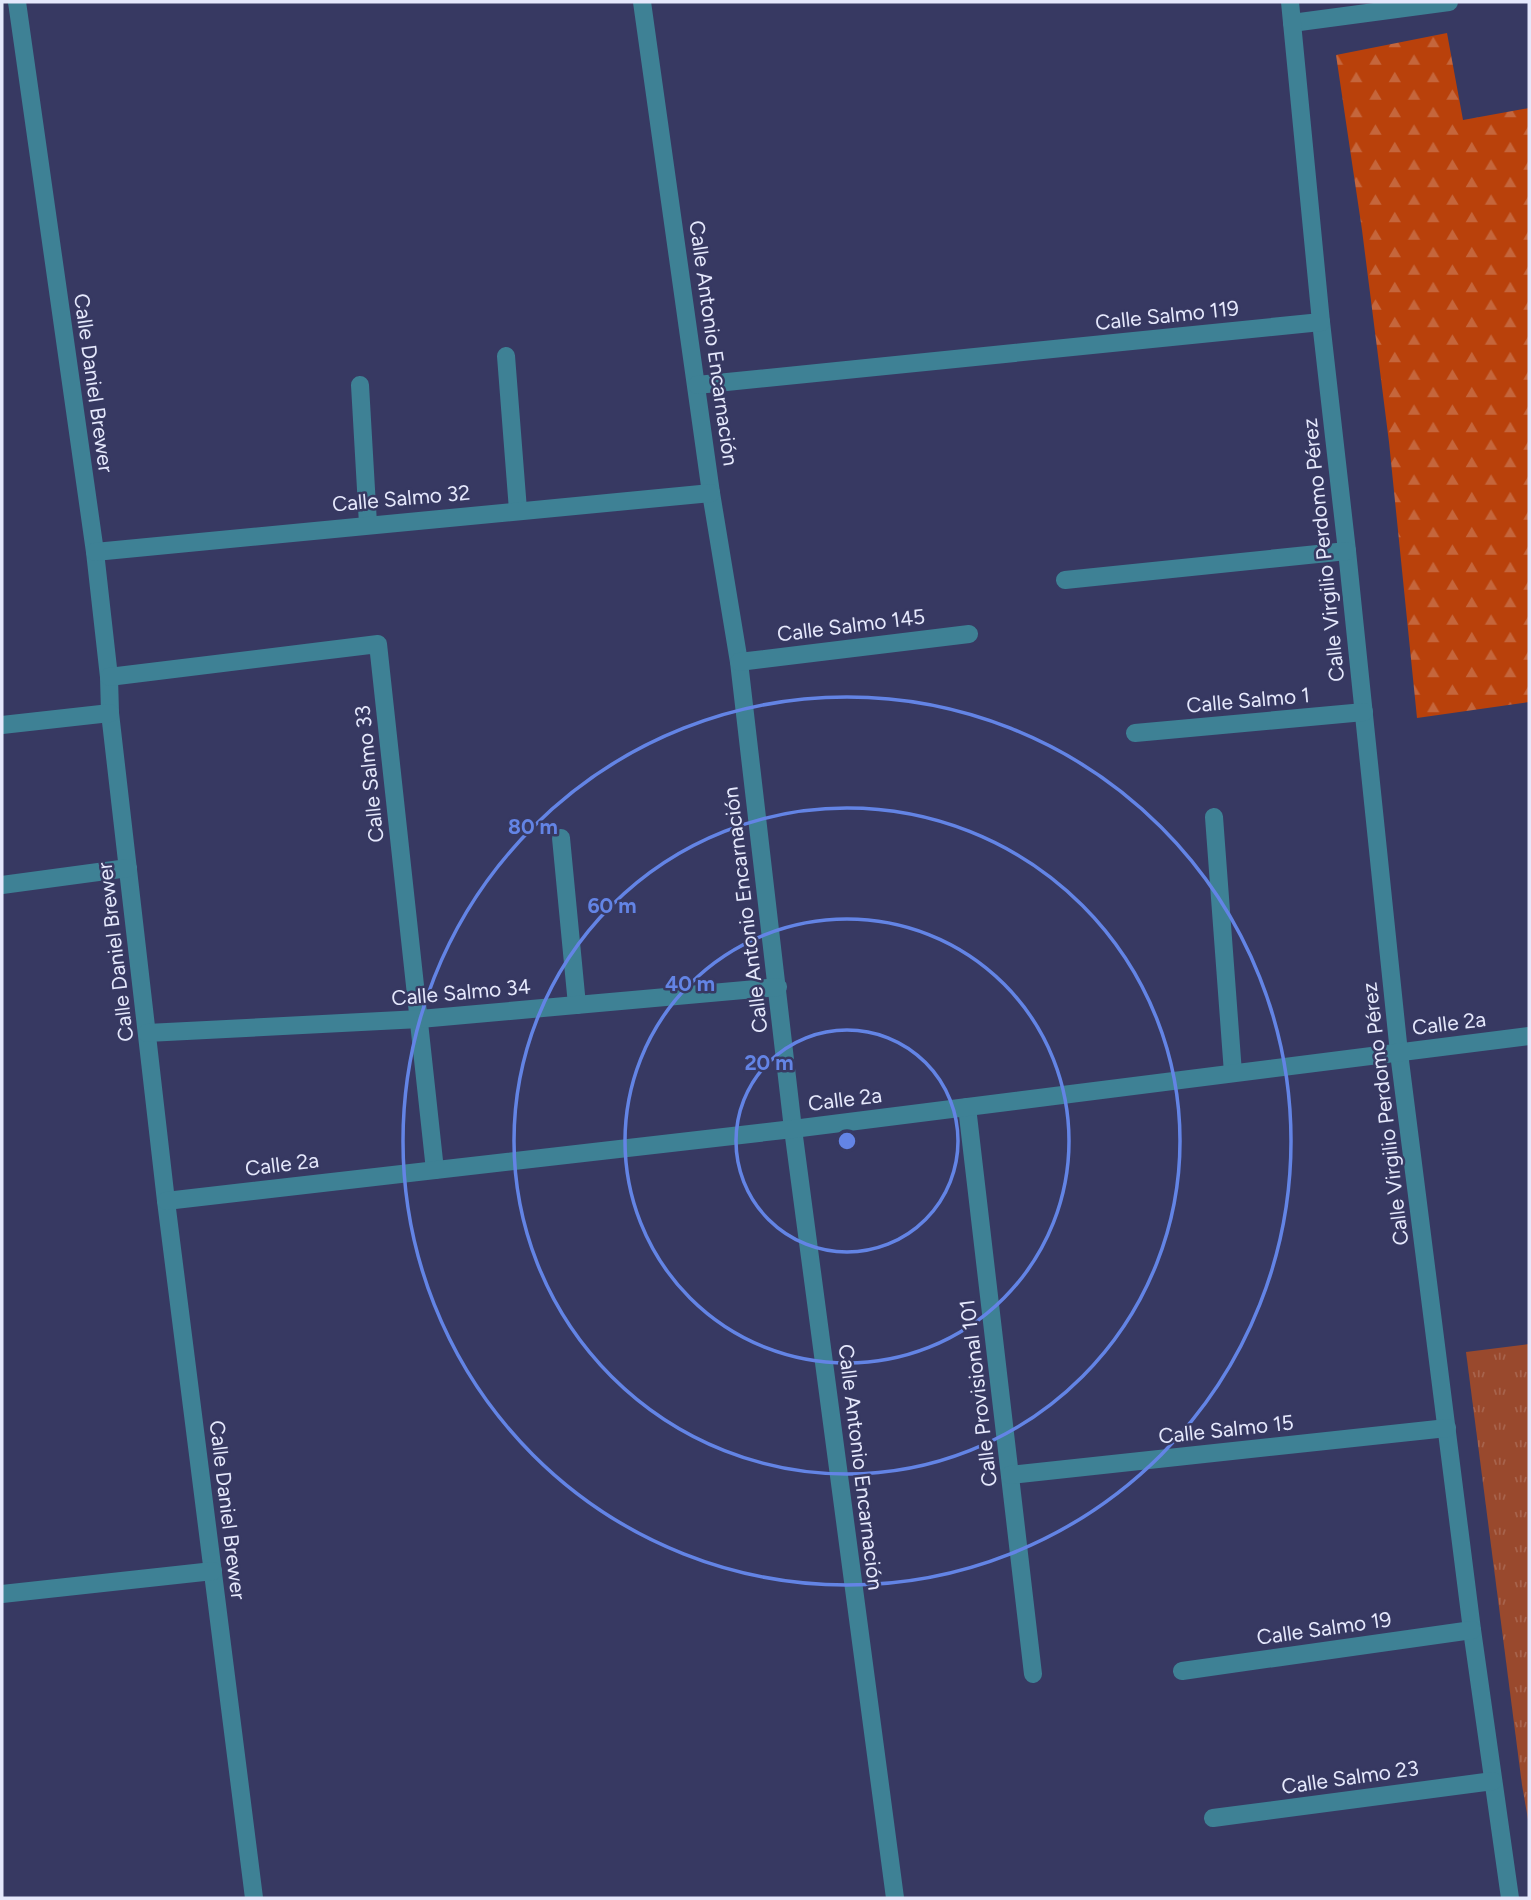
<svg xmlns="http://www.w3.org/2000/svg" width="1531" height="1900" font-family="Figtree,sans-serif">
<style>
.grass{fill:url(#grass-tufts)}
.forest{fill:url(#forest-firs)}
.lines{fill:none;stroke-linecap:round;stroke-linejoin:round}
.minor{stroke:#3e8195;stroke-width:18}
.ring{fill:none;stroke:#6384e5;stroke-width:3.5}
.labels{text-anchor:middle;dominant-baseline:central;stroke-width:5;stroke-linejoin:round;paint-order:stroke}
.street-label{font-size:21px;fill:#e5e8fc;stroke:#373962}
.centre{fill:#6384e5;stroke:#373962;stroke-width:3.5}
.ring-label{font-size:21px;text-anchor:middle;font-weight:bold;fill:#6384e5;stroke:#373962;stroke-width:5;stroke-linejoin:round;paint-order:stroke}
</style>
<defs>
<pattern id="grass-tufts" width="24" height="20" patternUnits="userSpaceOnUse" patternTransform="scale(1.75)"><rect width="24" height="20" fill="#99492d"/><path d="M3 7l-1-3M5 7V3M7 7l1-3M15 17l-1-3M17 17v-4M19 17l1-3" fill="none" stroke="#a7634c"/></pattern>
<pattern id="forest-firs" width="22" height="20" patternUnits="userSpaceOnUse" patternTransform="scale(1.75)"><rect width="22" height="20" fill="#b9410b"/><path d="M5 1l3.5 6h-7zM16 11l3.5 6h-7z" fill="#c5663c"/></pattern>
</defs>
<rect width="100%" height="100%" fill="#373962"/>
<!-- grass -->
<path class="grass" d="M1529,1344v481l-7,-40 -56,-433z"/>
<!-- forest -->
<path class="forest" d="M1447,33l16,87 66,-12v594l-112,16 -28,-276 -27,-212 -26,-175z"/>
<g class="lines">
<!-- minor -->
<g class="minor">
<path d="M17,2l78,550 14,125 1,36 56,488 88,697"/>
<path d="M642,2l69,491 28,169 54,467 102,769"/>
<path d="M1292,23l157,-21"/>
<path d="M1321,322l26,229 52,502 73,577 38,268"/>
<path d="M506,356l12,154"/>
<path d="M360,385l8,139"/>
<path d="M697,385l624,-63 -31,-320"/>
<path d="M95,552l616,-59"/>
<path d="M1065,580l282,-29"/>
<path d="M739,662l230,-28"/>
<path d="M109,677l269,-33 57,526"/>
<path d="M2,725l108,-12"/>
<path d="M1135,733l229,-21"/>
<path d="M1214,817l19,256"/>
<path d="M561,838l16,167"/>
<path d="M2,885l126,-17"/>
<path d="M147,1033l273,-14 358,-32"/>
<path d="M967,1107l66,567"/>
<path d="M166,1201l627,-72 736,-93"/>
<path d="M1010,1475l437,-47"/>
<path d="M2,1594l211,-23"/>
<path d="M1182,1671l290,-41"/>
<path d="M1213,1818l280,-37"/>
</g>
</g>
<!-- distance rings -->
<g class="ring">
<circle cx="847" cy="1141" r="111"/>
<circle cx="847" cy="1141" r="222"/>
<circle cx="847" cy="1141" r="333"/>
<circle cx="847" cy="1141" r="444"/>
</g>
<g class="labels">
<!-- street labels -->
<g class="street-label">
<text transform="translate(1167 315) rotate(-6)">Calle Salmo 119</text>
<text transform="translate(714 343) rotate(82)">Calle Antonio Encarnación</text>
<text transform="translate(94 383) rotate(82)">Calle Daniel Brewer</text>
<text transform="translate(401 498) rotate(-5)">Calle Salmo 32</text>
<text transform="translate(1323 550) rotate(-96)">Calle Virgilio Perdomo Pérez</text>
<text transform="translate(851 625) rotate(-7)">Calle Salmo 145</text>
<text transform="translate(1248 700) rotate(-5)">Calle Salmo 1</text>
<text transform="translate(369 774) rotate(-96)">Calle Salmo 33</text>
<text transform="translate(745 910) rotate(-97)">Calle Antonio Encarnación</text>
<text transform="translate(115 952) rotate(-97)">Calle Daniel Brewer</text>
<text transform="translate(461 992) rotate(-5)">Calle Salmo 34</text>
<text transform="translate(1449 1023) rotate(-7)">Calle 2a</text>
<text transform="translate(845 1099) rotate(-7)">Calle 2a</text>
<text transform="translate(1385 1114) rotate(-97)">Calle Virgilio Perdomo Pérez</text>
<text transform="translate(282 1164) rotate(-7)">Calle 2a</text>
<text transform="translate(978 1393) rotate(-97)">Calle Provisional 101</text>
<text transform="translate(1226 1429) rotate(-6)">Calle Salmo 15</text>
<text transform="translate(861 1467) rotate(83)">Calle Antonio Encarnación</text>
<text transform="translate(228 1510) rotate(83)">Calle Daniel Brewer</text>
<text transform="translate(1324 1628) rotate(-8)">Calle Salmo 19</text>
<text transform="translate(1350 1777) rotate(-8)">Calle Salmo 23</text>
</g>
</g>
<circle cx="847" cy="1141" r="10" class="centre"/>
<g class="ring-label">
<text x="533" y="834">80 m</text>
<text x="612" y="913">60 m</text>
<text x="690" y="991">40 m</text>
<text x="769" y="1070">20 m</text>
</g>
<!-- border -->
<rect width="1531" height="1900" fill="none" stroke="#e5e8fc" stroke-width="7"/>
</svg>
